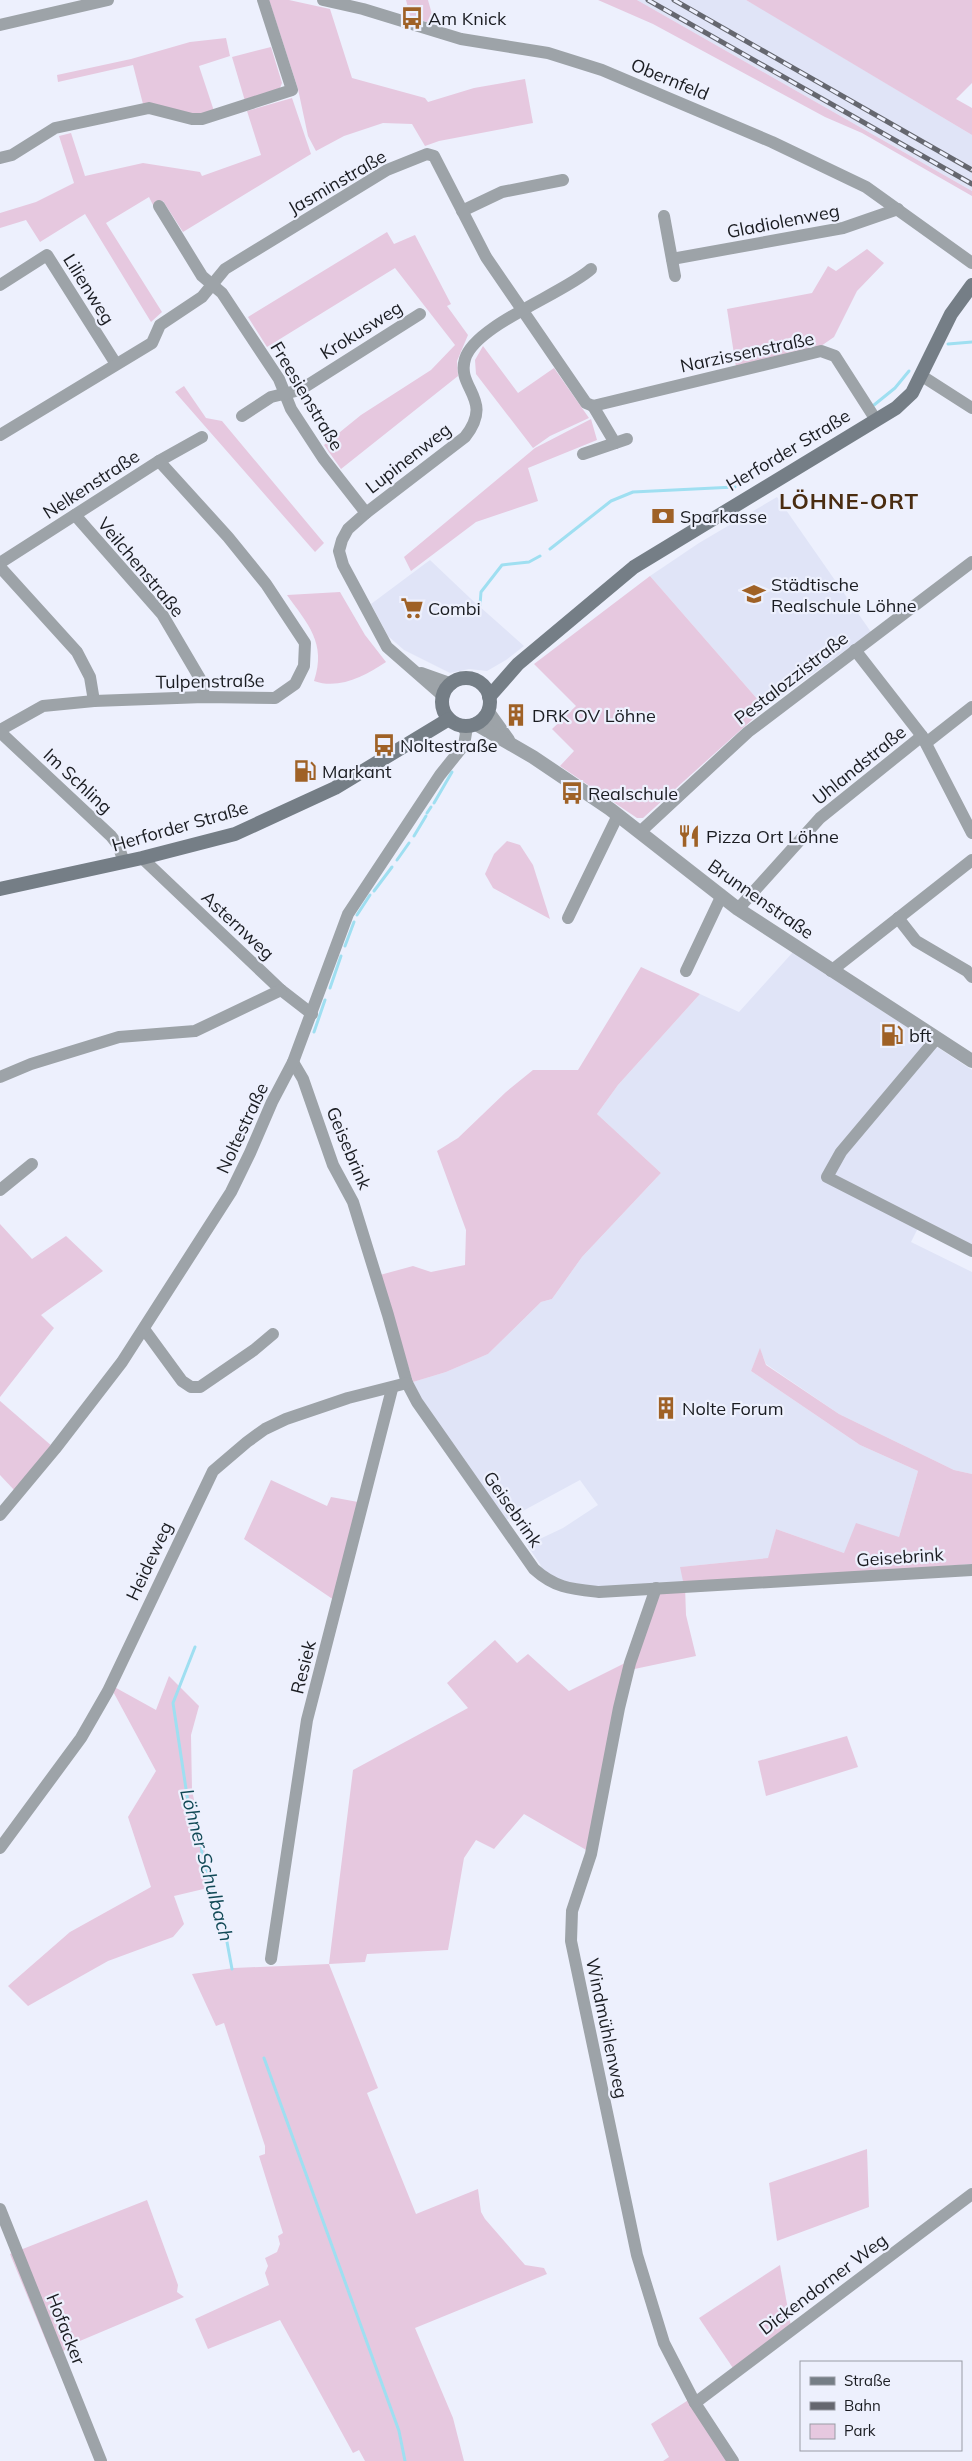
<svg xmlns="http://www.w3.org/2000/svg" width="972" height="2461" font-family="Mulish,sans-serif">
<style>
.built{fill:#e0e4f7}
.green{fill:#e6c8df}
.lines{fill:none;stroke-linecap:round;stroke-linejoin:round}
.stream{stroke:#9fdff1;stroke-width:3}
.minor{stroke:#9da3a8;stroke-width:12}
.tertiary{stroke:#9da3a8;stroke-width:14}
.secondary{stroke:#757e86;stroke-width:14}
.rail-casing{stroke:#65676f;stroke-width:5}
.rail{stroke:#edf0fd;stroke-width:3;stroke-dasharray:9;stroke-linecap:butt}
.labels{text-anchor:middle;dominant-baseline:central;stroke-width:4.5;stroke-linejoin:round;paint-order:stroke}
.poi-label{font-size:18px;fill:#1a1c21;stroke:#edf0fd;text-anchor:start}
.street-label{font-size:18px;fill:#1a1c21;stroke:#edf0fd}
.water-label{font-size:19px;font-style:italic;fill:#114956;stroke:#edf0fd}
.district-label{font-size:22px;font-weight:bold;letter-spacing:1px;fill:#4a2c10;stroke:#edf0fd}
</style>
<rect width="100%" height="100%" fill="#edf0fd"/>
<!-- built -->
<g class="built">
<path d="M637,0h109l18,10 208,125v56z"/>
<path d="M777,497l94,135 -106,76 -115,-132 49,-33z"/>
<path d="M430,560l40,38 54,48 -18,14 -19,11 -18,-2 -19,4 -46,-23 -16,-14 -17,-32z"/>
<path d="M793,952l179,118v175l-50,-25 -11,22 61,30v202l-18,-4 -115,-56 -73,-50 -6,-15 -9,22 109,74 58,26 -19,66 -55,16 -68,-24 -7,29 -88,9 4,19 -86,4 -52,-12 -7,-14 -13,-19 36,-17 35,-23 -18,-25 -74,40 -79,-110 -14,-28 33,-10 42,-18 53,-52 11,-3 30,-42 79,-84 -64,-59 21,-29 82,-91 39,18z"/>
</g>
<!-- green -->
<g class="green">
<path d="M269,0h20l41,9 22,69 73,20 3,4 46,-14 51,-9 8,44 -94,18 -14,5 -13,-22 -29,-1 -39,13 -28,15 -8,-15 -10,-47z"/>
<path d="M406,0h22l7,25 -25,-9z"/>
<path d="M598,0h39l335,191v5l-110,-63 -37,-16 -172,-93z"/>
<path d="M746,0h226v83l-16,16 16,9v27z"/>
<path d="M226,38l4,18 -31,10 15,45 -19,6 -52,-13 -10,-39 -75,17 -1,-7 74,-16 59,-17z"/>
<path d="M271,47l11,36 -2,5 -35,13 -13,-44z"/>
<path d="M292,98l19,56 -128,78 -20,-31 -9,6 -5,-10 -43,26 56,89 -11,10 -66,-108 -45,28 -14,-22 -26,8v-15l36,-11 38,-19 -15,-47 12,-3 14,43 58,-13 57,9 2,4 59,-21 -14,-44z"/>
<path d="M387,232l7,12 21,-9 36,69 -4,2 21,29 -11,26 1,15 -117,93 -17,-24 37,-30 70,-45 24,-25 -60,-77 -128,79 -19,-30z"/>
<path d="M867,249l17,14 -27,28 -23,46 -13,9 -85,21 -9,-58 85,-16 16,-27 8,5z"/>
<path d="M483,346l35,47 36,-25 35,50 -39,18 -17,12 -57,-74 -1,-14z"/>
<path d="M184,386l22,32 16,3 102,122 -9,9 -140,-160z"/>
<path d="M591,419l6,21 -69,28 10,33 -62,21 -65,49 -7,-14 131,-109z"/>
<path d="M650,576l115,132 -122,110h-6l-77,-52 14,-15 -22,-22 24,-23 -42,-42z"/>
<path d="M340,592l25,43 21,27c-21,14 -47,28 -72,19 13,-38 -7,-58 -27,-86z"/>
<path d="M507,841l13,4 13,20 17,54 -57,-31 -8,-14 9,-20z"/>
<path d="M641,967l59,27 -82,91 -21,29 64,59 -79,84 -30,42 -11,3 -53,52 -42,18 -33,10 -33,-107 33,-9 18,6 34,-7 1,-35 -29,-79 21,-13 48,-46 27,-22h45z"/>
<path d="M0,1224l32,35 34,-23 37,35 -62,44 13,13 -54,69z"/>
<path d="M760,1348l6,17 73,49 115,56 18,4v90l-287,22 1,29 10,41 -71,15 -37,180 -64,-37 -30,35 -18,-9 -12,18 -16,92 -81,4 -2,8 -36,2 49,124 -11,5 49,121 62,-25 3,23 4,7 40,46 19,3 3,6 -132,54 38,90 11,43h-99l-6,-11 -6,3 -73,-133 -72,29 -13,-30 74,-34 -4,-12 3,-7 -3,-8 12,-6 3,-8 -2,-8 5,-3 -24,-77 6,-2v-8l-41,-123 -8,3 -24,-52 42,-6 95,-4 24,-194 115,-62 -21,-25 48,-43 22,23 11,-9 41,37 66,-33 19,-69 30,-3 -4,-19 88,-9 8,-29 68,24 12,-30 43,14 19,-66 -58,-26 -109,-74z"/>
<path d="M0,1401l53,46 -37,45 -16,-17z"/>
<path d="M271,1480l56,26 4,-9 27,5 -24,98 -90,-61z"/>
<path d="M169,1676l30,30 -8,29 1,55 20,97 -38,9 10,28 -11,13 -65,24 -80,45 -20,-20 62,-54 81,-45 -23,-70 28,-46 -47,-87 47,26z"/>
<path d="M847,1736l11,31 -92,29 -8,-35z"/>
<path d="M867,2149l2,58 -92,34 -8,-58z"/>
<path d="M147,2200l31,85 -1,7 7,5 -116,49 -8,9 -7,3 -43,-104z"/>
<path d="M780,2265l12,67 -55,42 -38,-56z"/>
<path d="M690,2399l39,62h-66l6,-4 -18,-33z"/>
</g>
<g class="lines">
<!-- stream -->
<g class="stream">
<path d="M948,344l24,-2"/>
<path d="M874,405l21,-17 14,-17"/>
<path d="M550,549l61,-48 22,-9 102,-5"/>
<path d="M480,605l1,-13 21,-27 27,-3 11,-6"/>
<path d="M434,803l18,-31"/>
<path d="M427,813l4,-6"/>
<path d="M414,836l12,-20"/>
<path d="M397,860l12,-17"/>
<path d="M374,891l18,-24"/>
<path d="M357,915l13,-20"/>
<path d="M345,946l9,-24"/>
<path d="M330,988l11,-32"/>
<path d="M314,1032l11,-32"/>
<path d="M195,1647l-22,56 15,99 13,42 2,19 19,52 10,54"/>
<path d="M264,2058l135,373 6,30"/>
</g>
<!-- minor -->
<g class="minor">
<path d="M323,0l40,9 98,30 87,14 54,17 170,72 94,45 106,76"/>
<path d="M0,25l108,-25"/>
<path d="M0,158l12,-3 43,-27 94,-20 43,11h10l90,-29 -29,-90"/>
<path d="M159,206l43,70 20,17 57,86 12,30 32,49 43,55 -18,16 -6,11 -3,11 4,14 44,82 56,49"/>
<path d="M462,211l40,-19 61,-12"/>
<path d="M664,216l11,60"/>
<path d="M672,259l171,-31 55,-19"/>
<path d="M0,285l47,-30 69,109"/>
<path d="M922,376l50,32"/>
<path d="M593,406l22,37"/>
<path d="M242,416l29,-19 29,-7 120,-76"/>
<path d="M0,435l152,-92 8,-18 42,-28 23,-28 162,-99 40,-16 7,2 52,101 100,146 7,3 228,-55 14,5 41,64"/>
<path d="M583,454l44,-15"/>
<path d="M366,513l99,-76c30,-38 -9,-48 0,-78 10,-34 100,-66 126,-90"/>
<path d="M75,515l87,99 40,68 2,15"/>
<path d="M0,563l159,-102 43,-24"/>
<path d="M0,567l77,85 13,25 4,24"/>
<path d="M855,650l67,86 50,97"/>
<path d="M421,673l31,11"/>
<path d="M0,730l43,-24 51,-5 110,-4 71,1 20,-14 9,-18 1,-23 -39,-59 -38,-47 -69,-76"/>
<path d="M0,732l111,104 7,9 6,17"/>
<path d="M926,743l46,-36"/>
<path d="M640,832l108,-100 224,-170"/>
<path d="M142,858l139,132 31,24"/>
<path d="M738,909l82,-91 102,-82"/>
<path d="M568,918l50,-103"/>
<path d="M898,918l18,23 51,30 5,6"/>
<path d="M686,971l35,-74"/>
<path d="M831,971l141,-111"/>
<path d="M936,1039l-95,113 -14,25 145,74"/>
<path d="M293,1062l10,17 30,86 20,37 35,113 19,68 10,19 117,167c21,19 37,20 65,23l373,-22"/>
<path d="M0,1077l31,-13 88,-27 76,-6 86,-41"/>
<path d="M0,1190l32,-26"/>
<path d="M144,1329l38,52 9,6h9l54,-37 19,-16"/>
<path d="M0,1515l55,-66 67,-87 109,-170 19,-39 22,-51 21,-40 55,-148 92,-139 24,-30 2,-12 -3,-7"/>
<path d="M656,1588l-26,75 -11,45 -28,146 -19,57 -1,30 66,314 27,88 31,60 38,58"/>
<path d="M0,1848l81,-110 27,-47 105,-220 34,-29 18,-13 21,-10 62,-21 59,-15"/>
<path d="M271,1959l36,-239 85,-331"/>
<path d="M0,2209l101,252"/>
<path d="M695,2403l277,-209"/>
</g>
<!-- tertiary -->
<g class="tertiary">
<path d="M488,712l20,28"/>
<path d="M476,724l57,33 77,52 128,100 234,152"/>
</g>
<!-- secondary -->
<g class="secondary">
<circle cx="466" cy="702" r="24"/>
<path d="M489,697l29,-33 116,-97 262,-159 16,-15 39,-79 21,-29"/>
<path d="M0,889l142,-31 93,-24 100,-46 114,-69"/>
</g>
<defs>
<g id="rail">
<path d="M648,0l324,184"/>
<path d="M674,0l298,170"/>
</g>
</defs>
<!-- rail casing -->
<use href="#rail" class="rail-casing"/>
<!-- rail -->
<use href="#rail" class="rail"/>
</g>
<!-- icons -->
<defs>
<symbol id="bus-bare" viewBox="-9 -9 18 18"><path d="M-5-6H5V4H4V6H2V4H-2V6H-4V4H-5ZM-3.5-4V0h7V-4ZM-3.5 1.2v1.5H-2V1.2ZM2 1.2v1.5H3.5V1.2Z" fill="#9f6126" stroke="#edf0fd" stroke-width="2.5" paint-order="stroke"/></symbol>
<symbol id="bank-bare" viewBox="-9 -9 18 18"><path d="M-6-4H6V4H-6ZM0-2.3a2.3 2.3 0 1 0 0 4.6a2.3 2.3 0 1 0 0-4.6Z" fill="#9f6126" stroke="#edf0fd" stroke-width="2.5" paint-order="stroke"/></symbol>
<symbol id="school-bare" viewBox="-9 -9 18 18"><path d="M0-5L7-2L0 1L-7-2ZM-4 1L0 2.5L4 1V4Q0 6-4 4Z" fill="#9f6126" stroke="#edf0fd" stroke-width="2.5" paint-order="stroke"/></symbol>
<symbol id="supermarket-bare" viewBox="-9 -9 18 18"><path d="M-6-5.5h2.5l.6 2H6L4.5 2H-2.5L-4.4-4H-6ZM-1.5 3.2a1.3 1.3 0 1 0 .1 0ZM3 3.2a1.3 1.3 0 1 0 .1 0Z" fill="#9f6126" stroke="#edf0fd" stroke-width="2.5" paint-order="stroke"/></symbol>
<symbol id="building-bare" viewBox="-9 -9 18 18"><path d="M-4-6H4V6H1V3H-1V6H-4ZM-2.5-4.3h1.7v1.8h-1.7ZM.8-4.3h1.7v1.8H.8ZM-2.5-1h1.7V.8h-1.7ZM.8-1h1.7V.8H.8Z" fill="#9f6126" stroke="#edf0fd" stroke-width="2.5" paint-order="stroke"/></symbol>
<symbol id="fuel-bare" viewBox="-9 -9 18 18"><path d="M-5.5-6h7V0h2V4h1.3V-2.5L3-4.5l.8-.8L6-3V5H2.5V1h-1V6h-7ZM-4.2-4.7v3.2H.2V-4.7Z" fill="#9f6126" stroke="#edf0fd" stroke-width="2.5" paint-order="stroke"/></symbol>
<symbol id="restaurant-bare" viewBox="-9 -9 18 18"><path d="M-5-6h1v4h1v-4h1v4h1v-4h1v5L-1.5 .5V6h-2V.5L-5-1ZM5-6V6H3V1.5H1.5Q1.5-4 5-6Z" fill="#9f6126" stroke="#edf0fd" stroke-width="2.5" paint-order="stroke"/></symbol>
</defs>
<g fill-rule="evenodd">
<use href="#bus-bare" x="396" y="2" width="32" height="32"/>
<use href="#bank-bare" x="647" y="500" width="32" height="32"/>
<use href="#school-bare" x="738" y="578" width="32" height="32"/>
<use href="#supermarket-bare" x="396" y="592" width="32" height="32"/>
<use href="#building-bare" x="500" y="699" width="32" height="32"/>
<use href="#bus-bare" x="368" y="729" width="32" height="32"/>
<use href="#fuel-bare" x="289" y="755" width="32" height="32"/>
<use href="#bus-bare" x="556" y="777" width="32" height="32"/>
<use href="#restaurant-bare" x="673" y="820" width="32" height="32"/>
<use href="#fuel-bare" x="876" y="1019" width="32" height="32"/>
<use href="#building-bare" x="650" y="1392" width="32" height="32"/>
</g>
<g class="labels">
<!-- poi labels -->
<g class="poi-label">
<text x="428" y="18">Am Knick</text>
<text x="680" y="516">Sparkasse</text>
<text x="771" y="584">Städtische<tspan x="771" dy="21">Realschule Löhne</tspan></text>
<text x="428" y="608">Combi</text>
<text x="532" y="715">DRK OV Löhne</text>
<text x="400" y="745">Noltestraße</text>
<text x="322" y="771">Markant</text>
<text x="588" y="793">Realschule</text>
<text x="706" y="836">Pizza Ort Löhne</text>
<text x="909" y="1035">bft</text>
<text x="682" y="1408">Nolte Forum</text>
</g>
<!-- street labels -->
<g class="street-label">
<text transform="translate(670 79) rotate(22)">Obernfeld</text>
<text transform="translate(337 182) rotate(-30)">Jasminstraße</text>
<text transform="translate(783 221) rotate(-11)">Gladiolenweg</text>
<text transform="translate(89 289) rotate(58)">Lilienweg</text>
<text transform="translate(361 330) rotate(-32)">Krokusweg</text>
<text transform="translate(747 352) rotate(-12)">Narzissenstraße</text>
<text transform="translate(307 396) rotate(59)">Freesienstraße</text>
<text transform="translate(788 450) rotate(-31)">Herforder Straße</text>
<text transform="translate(408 458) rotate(-38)">Lupinenweg</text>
<text transform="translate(91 484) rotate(-33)">Nelkenstraße</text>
<text transform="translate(141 567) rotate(50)">Veilchenstraße</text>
<text transform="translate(791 678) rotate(-38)">Pestalozzistraße</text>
<text transform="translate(210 681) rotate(-1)">Tulpenstraße</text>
<text transform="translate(859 765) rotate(-39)">Uhlandstraße</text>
<text transform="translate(78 781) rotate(43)">Im Schling</text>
<text transform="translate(180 826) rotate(-16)">Herforder Straße</text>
<text transform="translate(761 899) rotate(35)">Brunnenstraße</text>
<text transform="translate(238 925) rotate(43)">Asternweg</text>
<text transform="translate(242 1128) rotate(-65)">Noltestraße</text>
<text transform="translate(349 1148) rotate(67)">Geisebrink</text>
<text transform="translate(513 1509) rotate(55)">Geisebrink</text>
<text transform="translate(900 1557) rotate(-4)">Geisebrink</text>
<text transform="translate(149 1561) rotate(-65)">Heideweg</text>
<text transform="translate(303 1667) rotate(-76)">Resiek</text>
<text transform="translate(607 2028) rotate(78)">Windmühlenweg</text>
<text transform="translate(823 2284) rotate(-37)">Dickendorner Weg</text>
<text transform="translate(66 2329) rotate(68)">Hofacker</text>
</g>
<!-- water labels -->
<g class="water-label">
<text transform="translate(207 1865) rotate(75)">Löhner Schulbach</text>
</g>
<!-- district labels -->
<g class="district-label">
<text x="849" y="501">LÖHNE-ORT</text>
</g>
</g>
<!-- legend -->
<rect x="800" y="2361" width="162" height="90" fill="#edf0fd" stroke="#999ba5"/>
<rect x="810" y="2377" width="25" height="8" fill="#757e86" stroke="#999ba5"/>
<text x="844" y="2386" font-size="15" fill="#1a1c21">Straße</text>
<rect x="810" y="2402" width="25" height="8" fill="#65676f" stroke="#999ba5"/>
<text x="844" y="2411" font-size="15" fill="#1a1c21">Bahn</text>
<rect x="810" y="2424" width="25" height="15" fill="#e6c8df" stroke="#999ba5"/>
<text x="844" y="2436" font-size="15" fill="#1a1c21">Park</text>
</svg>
